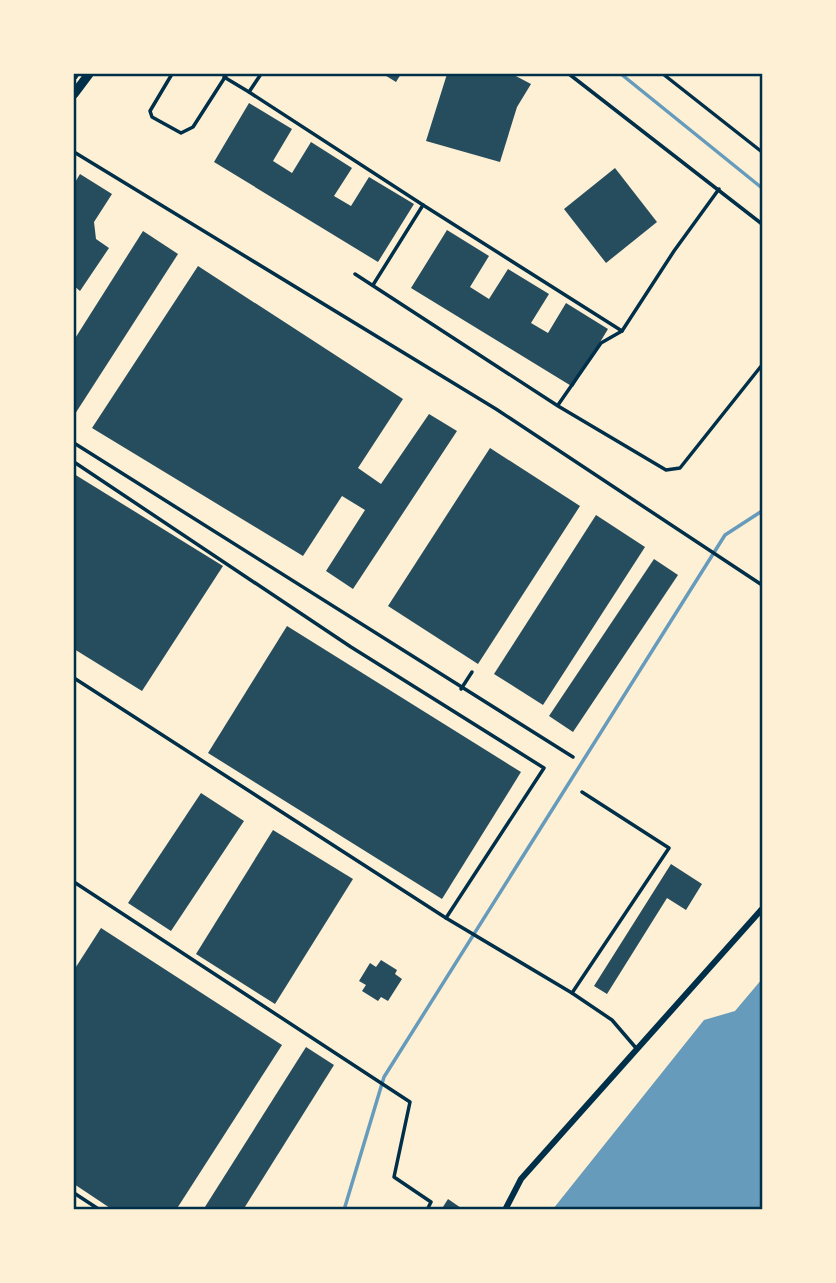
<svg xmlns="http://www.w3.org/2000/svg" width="836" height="1283" font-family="Georgia,serif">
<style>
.water{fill:#669bbc}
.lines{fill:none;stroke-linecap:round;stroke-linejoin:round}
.stream{stroke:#669bbc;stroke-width:3.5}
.building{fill:#264d5e}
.service{stroke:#003049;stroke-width:3.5}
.minor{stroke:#003049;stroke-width:6}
.secondary{stroke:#003049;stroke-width:9}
.neatline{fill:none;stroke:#003049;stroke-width:2.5}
</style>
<rect width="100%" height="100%" fill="#fdf0d5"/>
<!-- water -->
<path class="water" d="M762,979v230h-209l151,-189 31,-9z"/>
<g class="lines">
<!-- stream -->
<g class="stream">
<path d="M621,74l141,114"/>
<path d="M344,1210l40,-133 341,-542 37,-24"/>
</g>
</g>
<!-- building -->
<g class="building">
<path d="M383,74h18l-5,8z"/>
<path d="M447,74h65l19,10 -14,23 -17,55 -74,-21z"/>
<path d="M249,103l43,26 -19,32 19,12 19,-31 41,26 -18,28 17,10 18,-29 45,27 -36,58 -164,-100z"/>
<path d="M615,168l42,54 -51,41 -42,-54z"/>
<path d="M80,174l32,20 -18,28 2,17 13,9 -29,43 -6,-5v-102z"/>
<path d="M447,230l42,26 -19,31 19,12 19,-30 41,25 -18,29 17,10 18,-30 42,26 -35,58 -162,-99z"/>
<path d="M143,231l35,23 -103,160 -1,-74z"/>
<path d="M198,266l205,133 -45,69 23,16 48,-70 28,17 -104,158 -27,-18 39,-61 -23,-14 -39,60 -211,-128z"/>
<path d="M490,448l90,58 -102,158 -90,-58z"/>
<path d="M74,474l149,92 -81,125 -68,-42z"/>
<path d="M596,515l49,32 -102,158 -49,-31z"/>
<path d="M654,559l24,16 -105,157 -24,-16z"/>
<path d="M287,626l234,146 -79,127 -234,-146z"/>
<path d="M201,793l43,28 -73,110 -43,-28z"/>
<path d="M273,830l80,49 -78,125 -79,-50z"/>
<path d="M671,864l31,20 -16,26 -19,-12 -60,96 -13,-8z"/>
<path d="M101,928l181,117 -106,165h-63l-39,-26v-214z"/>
<path d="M381,960l16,10 -2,4 7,5 -14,22 -7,-4 -3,4 -16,-10 4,-6 -7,-4 11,-18 6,4z"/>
<path d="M306,1047l28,18 -91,145h-40z"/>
<path d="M448,1199l16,11h-23z"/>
</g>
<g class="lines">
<!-- service -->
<g class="service">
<path d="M172,74l-22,37 2,6 29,16 12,-6 34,-53"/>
<path d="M261,74l-12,18 174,113 -50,80"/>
<path d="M569,74l193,150"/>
<path d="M663,74l99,78"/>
<path d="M224,77l25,15"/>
<path d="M74,152l422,257 266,176"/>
<path d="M423,205l199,126 52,-80 45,-62"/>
<path d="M355,274l203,132 108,64 14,-2 82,-103"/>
<path d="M558,405l43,-62 21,-12"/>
<path d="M74,443l499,314"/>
<path d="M74,462l277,185 193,121 -98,150 126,75 97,-145 -87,-56"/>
<path d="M74,678l372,240"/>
<path d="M461,689l11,-17"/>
<path d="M74,882l336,220 -16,75 37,25 -4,8"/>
<path d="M572,993l40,27 24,28"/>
<path d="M74,1193l26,17"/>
</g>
<!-- minor -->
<path class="minor" d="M505,1210l16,-31 241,-270"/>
<!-- secondary -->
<g class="secondary">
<path d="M74,75v-1"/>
<path d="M74,94l15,-20"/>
</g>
</g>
<!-- border -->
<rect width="836" height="1283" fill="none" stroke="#fdf0d5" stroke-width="150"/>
<rect x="75" y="75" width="686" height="1133" class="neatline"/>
</svg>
